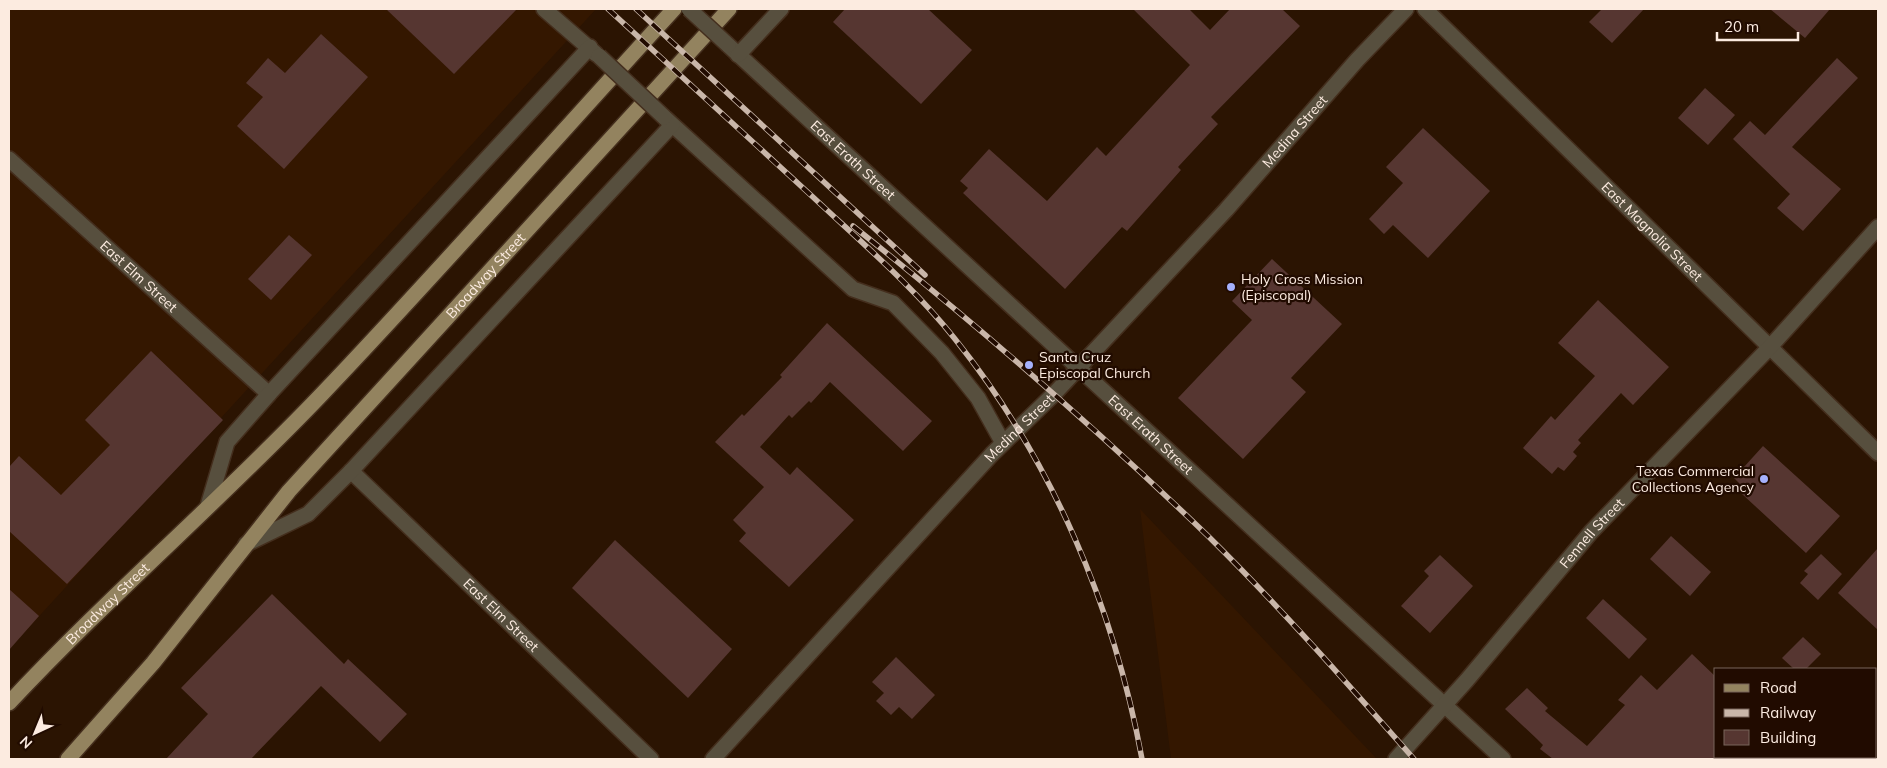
<svg xmlns="http://www.w3.org/2000/svg" width="1887" height="768" font-family="Mulish,sans-serif">
<style>
.built{fill:#341700}
.building{fill:#563631}
.lines{fill:none;stroke-linecap:round;stroke-linejoin:round}
.minor-casing{stroke:#442e1d;stroke-width:18}
.major-casing{stroke:#442e1d;stroke-width:18}
.minor{stroke:#574f3e;stroke-width:15}
.major{stroke:#93835f;stroke-width:15}
.rail-casing{stroke:#c9b6a9;stroke-width:5.5}
.rail{stroke:#210b00;stroke-width:4;stroke-dasharray:11;stroke-linecap:butt}
.minor-bridge-casing{stroke:#442e1d;stroke-width:18;stroke-linecap:butt}
.minor-bridge{stroke:#574f3e;stroke-width:15}
.poi-dot{fill:#a5b1fc;stroke:#210b00;stroke-width:2}
.labels{text-anchor:middle;dominant-baseline:central;stroke-width:4.5;stroke-linejoin:round;paint-order:stroke}
.street-label{font-size:14px;fill:#fcebe0;stroke:#210b00}
.poi-label{font-size:14px;fill:#fcebe0;stroke:#210b00;text-anchor:start}
</style>
<rect width="100%" height="100%" fill="#2b1402"/>
<!-- built -->
<g class="built">
<path d="M9,9h587l-587,640z"/>
<path d="M1140,509l237,250h-206z"/>
</g>
<!-- building -->
<g class="building">
<path d="M386,9h131l-63,65z"/>
<path d="M845,9h83l44,41 -51,54 -88,-82z"/>
<path d="M1133,9h56l21,21 20,-21h52l18,17 -89,91 7,7 -40,43 3,3 -54,61 -5,-4 -57,62 -102,-96 5,-5 -8,-7 29,-32 58,52 50,-54 9,9 84,-91z"/>
<path d="M1602,9h42l-32,34 -23,-21z"/>
<path d="M1770,9h60l-25,29z"/>
<path d="M321,34l47,43 -84,92 -47,-43 26,-29 -17,-14 22,-25 17,15z"/>
<path d="M1837,58l21,20 -66,69 49,42 -38,42 -26,-23 13,-14 -57,-55 17,-18 15,14z"/>
<path d="M1705,88l30,27 -27,30 -30,-27z"/>
<path d="M1423,128l67,63 -62,67 -35,-33 -9,9 -15,-15 34,-36 -17,-16z"/>
<path d="M289,235l23,20 -41,45 -23,-21z"/>
<path d="M1272,259l70,65 -51,54 15,14 -63,67 -65,-61 74,-78 -20,-19z"/>
<path d="M1598,300l71,67 -36,38 -12,-12 -43,47 3,3 -8,9 4,4 -13,15 -6,-4 -6,7 -29,-26 28,-32 4,4 40,-44 -37,-33z"/>
<path d="M827,323l105,98 -29,30 -73,-69 -19,21 -2,-2 -17,17 -3,-3 -29,32 30,28 7,-8 57,53 -65,67 -50,-46 7,-8 -13,-13 31,-33 -49,-45 27,-28 2,2 38,-39 -2,-2z"/>
<path d="M151,351l72,69 -156,164 -58,-53v-64l10,-11 42,39 49,-50 -25,-25z"/>
<path d="M1763,446l77,70 -34,37 -64,-59 4,-4 -12,-12z"/>
<path d="M1671,536l40,36 -21,24 -40,-37z"/>
<path d="M615,540l117,109 -44,49 -116,-110z"/>
<path d="M1878,548v82l-40,-37z"/>
<path d="M1821,554l21,20 -24,26 -18,-17 8,-9 -4,-3z"/>
<path d="M1440,555l33,31 -43,47 -29,-27 28,-30 -5,-5z"/>
<path d="M9,589l30,27 -30,34z"/>
<path d="M272,594l72,70 4,-5 59,55 -27,28 -59,-56 -70,73h-85l42,-45 -27,-26z"/>
<path d="M1603,599l44,40 -18,20 -43,-41z"/>
<path d="M1803,637l18,17 -15,15h-12l-12,-11z"/>
<path d="M1692,654l24,23v82h-163l-13,-10 3,-4 -6,-6 -32,-30 22,-21 21,20 -3,3 42,35 38,-41 -7,-5 23,-25 16,15z"/>
<path d="M896,657l39,38 -23,24 -13,-12 -8,8 -15,-14 8,-8 -12,-11z"/>
</g>
<g class="lines">
<defs>
<g id="minor">
<path d="M544,9l52,45"/>
<path id="s1" d="M1425,9l453,444"/>
<path id="s2" d="M728,45l775,714"/>
<path d="M738,55l43,-46"/>
<path d="M665,118l188,171 40,14 49,50 36,45 25,45"/>
<path id="s3" d="M9,159l260,235"/>
<path id="s4" d="M351,471l300,288"/>
<path d="M208,506l19,-64 42,-48 321,-347"/>
<path d="M246,544l62,-30 43,-43 321,-346"/>
<path id="s5" d="M713,759l279,-305 62,-60 172,-184 131,-150 49,-51"/>
<path id="s6" d="M1396,759l71,-79 124,-148 179,-185 108,-120"/>
</g>
<g id="major">
<path id="s7" d="M9,703c100,-107 212,-203 313,-309 120,-126 235,-257 352,-385"/>
<path id="s8" d="M68,759l85,-96 136,-172 440,-482"/>
</g>
</defs>
<!-- minor casing -->
<use href="#minor" class="minor-casing"/>
<!-- major casing -->
<use href="#major" class="major-casing"/>
<!-- minor -->
<use href="#minor" class="minor"/>
<!-- major -->
<use href="#major" class="major"/>
<defs>
<g id="rail">
<path d="M608,9c69,63 137,126 206,189 48,45 100,89 141,141 97,121 159,268 187,420"/>
<path d="M636,9l289,266"/>
<path d="M853,226c123,98 242,201 355,310 72,71 139,147 206,223"/>
</g>
</defs>
<!-- rail casing -->
<use href="#rail" class="rail-casing"/>
<!-- rail -->
<use href="#rail" class="rail"/>
<defs>
<g id="minor-bridge">
<path d="M689,9l39,36"/>
<path d="M599,56l65,61"/>
</g>
</defs>
<!-- minor-bridge casing -->
<use href="#minor-bridge" class="minor-bridge-casing"/>
<!-- minor-bridge -->
<use href="#minor-bridge" class="minor-bridge"/>
</g>
<!-- markers -->
<g class="poi-dot">
<circle cx="1231" cy="287" r="5"/>
<circle cx="1029" cy="365" r="5"/>
<circle cx="1764" cy="479" r="5"/>
</g>
<g class="labels">
<!-- street labels -->
<g class="street-label">
<text stroke="none"><textPath href="#s5" startOffset="856">Medina Street</textPath></text>
<text stroke="none"><textPath href="#s2" startOffset="170">East Erath Street</textPath></text>
<text stroke="none"><textPath href="#s1" startOffset="318">East Magnolia Street</textPath></text>
<text stroke="none"><textPath href="#s8" startOffset="639">Broadway Street</textPath></text>
<text stroke="none"><textPath href="#s3" startOffset="175">East Elm Street</textPath></text>
<text stroke="none"><textPath href="#s5" startOffset="451">Medina Street</textPath></text>
<text stroke="none"><textPath href="#s2" startOffset="575">East Erath Street</textPath></text>
<text stroke="none"><textPath href="#s6" startOffset="299">Fennell Street</textPath></text>
<text stroke="none"><textPath href="#s7" startOffset="140">Broadway Street</textPath></text>
<text stroke="none"><textPath href="#s4" startOffset="208">East Elm Street</textPath></text>
</g>
<!-- poi labels -->
<g class="poi-label">
<text x="1241" y="279">Holy Cross Mission<tspan x="1241" dy="16">(Episcopal)</tspan></text>
<text x="1039" y="357">Santa Cruz<tspan x="1039" dy="16">Episcopal Church</tspan></text>
<text x="1754" y="471" text-anchor="end">Texas Commercial<tspan x="1754" dy="16">Collections Agency</tspan></text>
</g>
</g>
<!-- border -->
<rect width="1887" height="768" fill="none" stroke="#fcebe0" stroke-width="20"/>
<!-- legend -->
<rect x="1714" y="668" width="162" height="90" fill="#210b00" stroke="#79655a"/>
<rect x="1724" y="684" width="25" height="8" fill="#93835f" stroke="#79655a"/>
<text x="1760" y="693" font-size="15" fill="#fcebe0">Road</text>
<rect x="1724" y="709" width="25" height="8" fill="#c9b6a9" stroke="#79655a"/>
<text x="1760" y="718" font-size="15" fill="#fcebe0">Railway</text>
<rect x="1724" y="730" width="25" height="15" fill="#563631" stroke="#79655a"/>
<text x="1760" y="743" font-size="15" fill="#fcebe0">Building</text>
<!-- north arrow -->
<g transform="translate(35 733) rotate(224)" stroke="#210b00" stroke-width="4" paint-order="stroke">
<path d="M0-4L9 19L0 12L-9 19Z" fill="#fcebe0"/>
<text y="-8" font-size="14" font-weight="bold" text-anchor="middle" fill="#fcebe0">N</text>
</g>
<!-- scale -->
<path d="M1717 32v8h81v-8" fill="none" stroke="#fcebe0" stroke-width="2.5"/>
<text x="1724" y="32" font-size="15" fill="#fcebe0" stroke="#210b00" stroke-width="4" paint-order="stroke">20 m</text>
</svg>
